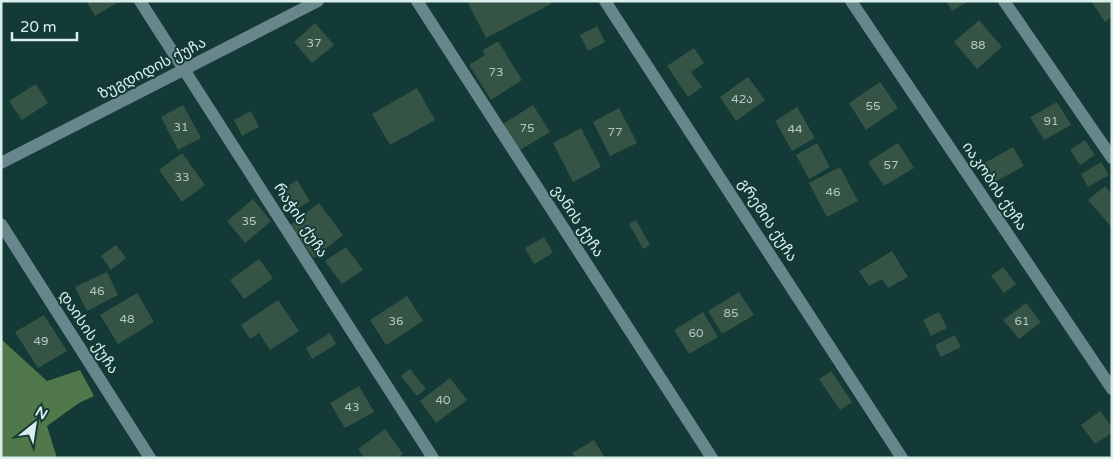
<svg xmlns="http://www.w3.org/2000/svg" width="1113" height="459" font-family="'Varela Round','Noto Sans Georgian',sans-serif">
<style>
.forest{fill:#51784b}
.building{fill:#355445}
.lines{fill:none;stroke-linecap:round;stroke-linejoin:round}
.minor{stroke:#67878c;stroke-width:12}
.labels{text-anchor:middle;dominant-baseline:central;stroke-width:4;stroke-linejoin:round;paint-order:stroke}
.number-label{font-size:12px;fill:#b1c8c2}
.street-label{font-size:15px;fill:#daefec;stroke:#133a36}
</style>
<rect width="100%" height="100%" fill="#133a36"/>
<!-- forest -->
<path class="forest" d="M1,339l46,42 33,-11 14,26 -15,7 -32,23 10,32h-56z"/>
<!-- building -->
<g class="building">
<path d="M86,1h34l-25,15z"/>
<path d="M467,1h83l1,3 -65,34z"/>
<path d="M946,1h23l-17,10z"/>
<path d="M1091,1h21v16l-7,5z"/>
<path d="M979,20l23,27 -25,22 -23,-27z"/>
<path d="M315,23l19,22 -22,18 -18,-21z"/>
<path d="M597,26l8,16 -17,9 -8,-16z"/>
<path d="M498,41l24,39 -31,20 -22,-35 16,-10 -3,-4z"/>
<path d="M694,48l10,15 -13,9 11,15 -14,10 -21,-31z"/>
<path d="M748,77l17,23 -29,21 -16,-24z"/>
<path d="M880,82l18,26 -32,22 -17,-27z"/>
<path d="M36,84l12,19 -26,17 -13,-19z"/>
<path d="M417,88l18,32 -45,25 -18,-31z"/>
<path d="M1057,102l14,23 -27,15 -14,-23z"/>
<path d="M183,105l18,33 -23,12 -17,-33z"/>
<path d="M533,105l17,27 -30,18 -17,-26z"/>
<path d="M797,107l18,31 -23,13 -17,-30z"/>
<path d="M619,108l18,35 -27,13 -17,-34z"/>
<path d="M251,111l8,16 -17,9 -8,-16z"/>
<path d="M581,128l20,39 -28,15 -20,-39z"/>
<path d="M1085,140l10,15 -15,10 -10,-15z"/>
<path d="M817,143l13,24 -21,12 -13,-24z"/>
<path d="M898,143l16,25 -30,18 -16,-24z"/>
<path d="M1013,147l11,19 -33,18 -10,-19z"/>
<path d="M182,153l23,32 -23,17 -23,-32z"/>
<path d="M1101,162l8,13 -21,12 -7,-13z"/>
<path d="M840,167l18,34 -31,16 -18,-34z"/>
<path d="M297,180l13,21 -17,11 -13,-21z"/>
<path d="M1105,186l7,9v33l-24,-28z"/>
<path d="M253,199l18,22 -26,22 -18,-22z"/>
<path d="M319,203l24,32 -29,23 -25,-32z"/>
<path d="M636,220l14,25 -7,4 -14,-25z"/>
<path d="M544,237l9,16 -19,11 -9,-16z"/>
<path d="M116,245l10,13 -15,12 -10,-14z"/>
<path d="M346,247l17,23 -21,14 -17,-23z"/>
<path d="M892,251l16,26 -20,11 -6,-9 -13,7 -10,-15z"/>
<path d="M259,259l14,19 -29,21 -14,-19z"/>
<path d="M1003,267l13,17 -12,9 -13,-17z"/>
<path d="M107,272l11,23 -31,16 -12,-24z"/>
<path d="M739,292l15,23 -32,19 -14,-23z"/>
<path d="M137,293l17,29 -36,22 -18,-29z"/>
<path d="M407,296l16,25 -37,24 -16,-25z"/>
<path d="M278,300l21,31 -29,19 -11,-17 -9,6 -9,-14z"/>
<path d="M1026,303l15,19 -22,17 -16,-19z"/>
<path d="M703,312l15,25 -29,17 -15,-24z"/>
<path d="M939,312l8,16 -16,8 -8,-16z"/>
<path d="M44,315l23,36 -29,17 -23,-36z"/>
<path d="M330,333l6,11 -24,15 -6,-11z"/>
<path d="M955,335l6,12 -20,10 -6,-12z"/>
<path d="M410,369l16,20 -9,7 -16,-20z"/>
<path d="M831,371l21,31 -12,8 -21,-31z"/>
<path d="M450,378l17,22 -31,23 -16,-22z"/>
<path d="M359,386l15,26 -29,16 -15,-25z"/>
<path d="M1100,411l12,16v6l-17,11 -14,-19z"/>
<path d="M385,429l18,25 -5,4h-33l-7,-9z"/>
<path d="M594,440l11,18h-30l-3,-5z"/>
</g>
<g class="lines">
<!-- minor -->
<g class="minor">
<path d="M140,1l293,457"/>
<path d="M417,1l295,457"/>
<path d="M605,1l297,457"/>
<path d="M851,1l261,388"/>
<path d="M1004,1l108,157"/>
<path d="M1,163l317,-162"/>
<path d="M1,224l149,234"/>
</g>
</g>
<g class="labels">
<!-- number labels -->
<g class="number-label">
<text x="314" y="43">37</text>
<text x="978" y="45">88</text>
<text x="496" y="72">73</text>
<text x="742" y="99">42ა</text>
<text x="873" y="106">55</text>
<text x="1051" y="121">91</text>
<text x="181" y="127">31</text>
<text x="527" y="128">75</text>
<text x="795" y="129">44</text>
<text x="615" y="132">77</text>
<text x="891" y="165">57</text>
<text x="182" y="177">33</text>
<text x="833" y="192">46</text>
<text x="249" y="221">35</text>
<text x="97" y="291">46</text>
<text x="731" y="313">85</text>
<text x="127" y="319">48</text>
<text x="396" y="321">36</text>
<text x="1022" y="321">61</text>
<text x="696" y="333">60</text>
<text x="41" y="341">49</text>
<text x="443" y="400">40</text>
<text x="352" y="407">43</text>
</g>
<!-- street labels -->
<g class="street-label">
<text transform="translate(152 68) rotate(-27)">ზუგდიდის ქუჩა</text>
<text transform="translate(995 186) rotate(56)">იაკობის ქუჩა</text>
<text transform="translate(301 220) rotate(57)">რაჭის ქუჩა</text>
<text transform="translate(768 220) rotate(57)">გრემის ქუჩა</text>
<text transform="translate(578 221) rotate(57)">ვანის ქუჩა</text>
<text transform="translate(89 332) rotate(57)">დაისის ქუჩა</text>
</g>
</g>
<!-- border -->
<rect width="1113" height="459" fill="none" stroke="#daefec" stroke-width="5"/>
<!-- north arrow -->
<g transform="translate(35 424) rotate(30)" stroke="#133a36" stroke-width="4" paint-order="stroke">
<path d="M0-4L9 19L0 12L-9 19Z" fill="#daefec"/>
<text y="-8" font-size="14" font-weight="bold" text-anchor="middle" fill="#daefec">N</text>
</g>
<!-- scale -->
<path d="M12 32v8h65v-8" fill="none" stroke="#daefec" stroke-width="2.5"/>
<text x="20" y="32" font-size="15" fill="#daefec" stroke="#133a36" stroke-width="4" paint-order="stroke">20 m</text>
</svg>
